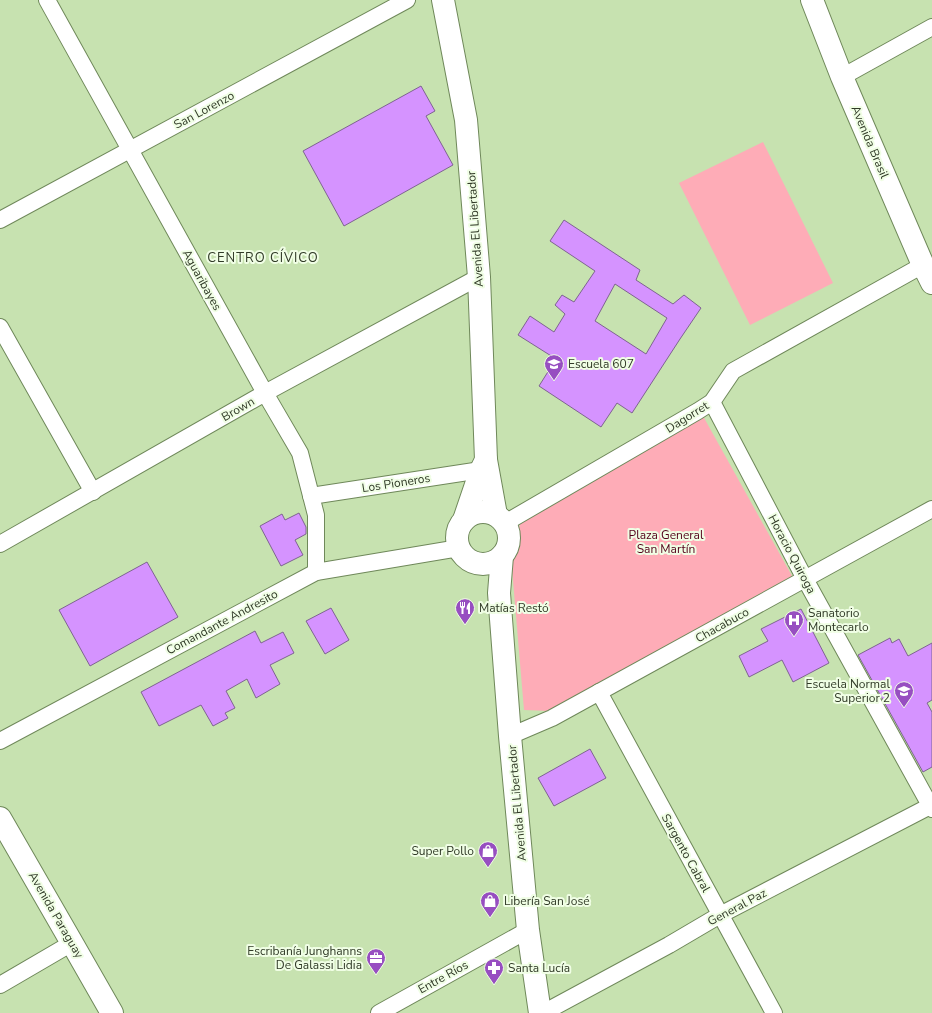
<svg xmlns="http://www.w3.org/2000/svg" width="932" height="1013" font-family="'Nunito Sans',sans-serif">
<style>
.green{fill:#feacb7}
.building{fill:#d593ff;stroke:#7e6490;fill-rule:evenodd}
.lines{fill:none;stroke-linecap:round;stroke-linejoin:round}
.street-casing{stroke:#6f885a;stroke-width:18}
.secondary-casing{stroke:#6f885a;stroke-width:24}
.street{stroke:#fff;stroke-width:16}
.secondary{stroke:#fff;stroke-width:22}
.labels{text-anchor:middle;dominant-baseline:central;stroke-width:4;stroke-linejoin:round;paint-order:stroke}
.street-label{font-size:12px;fill:#303a27;stroke:#f0fee5}
.poi-label{font-size:12px;fill:#303a27;stroke:#f0fee5;text-anchor:start}
.park-label{font-size:12px;fill:#53001a;stroke:#f0fee5}
.neighbourhood-label{font-size:13px;letter-spacing:1px;fill:#303a27;stroke:#f0fee5}
</style>
<rect width="100%" height="100%" fill="#c7e2b0"/>
<!-- green -->
<g class="green">
<path d="M763,142l70,141 -83,42 -71,-142z"/>
<path d="M703,416l89,160 -242,135 -26,-1 -13,-153 10,-37z"/>
</g>
<!-- building -->
<g class="building">
<path d="M421,86l14,25 -9,5 27,49 -109,61 -41,-75z"/>
<path d="M564,220l76,50 -4,10 37,24 11,-9 17,13 -21,31 -48,74 -15,-10 -16,24 -62,-41 17,-27 -38,-24 12,-19 24,16 11,-18 -10,-9 7,-10 12,7 21,-31 -45,-30zM615,284l52,34 -21,36 -51,-33z"/>
<path d="M299,513l7,14v7l-11,6 8,15 -22,11 -21,-40 22,-12 3,6z"/>
<path d="M147,562l31,55 -88,49 -31,-56z"/>
<path d="M331,608l18,32 -24,14 -19,-33z"/>
<path d="M801,609l28,54 -36,19 -11,-22 -33,17 -10,-21 29,-15 -7,-12z"/>
<path d="M255,631l6,12 22,-11 11,21 -24,12 10,19 -24,14 -9,-19 -21,12 9,17 -10,5 3,5 -15,8 -12,-21 -42,21 -18,-34z"/>
<path d="M890,638l2,5 7,-4 9,17 24,-13v57l-5,3 5,9v55l-9,5 -65,-117z"/>
<path d="M590,749l16,29 -52,28 -16,-28z"/>
</g>
<g class="lines">
<defs>
<g id="street">
<path d="M47,0l218,393 35,60 16,62v57"/>
<path d="M842,77l90,-50"/>
<path d="M0,220l407,-220"/>
<path d="M0,327l93,165"/>
<path d="M712,402l93,177 127,230"/>
<path d="M311,496l170,-26"/>
<path d="M505,523l193,-112 14,-9 21,-31 190,-106"/>
<path d="M0,544l265,-151 214,-116"/>
<path d="M599,692l175,321"/>
<path d="M510,736l42,-18 380,-209"/>
<path d="M0,741l316,-169 143,-24"/>
<path d="M0,985l72,-42"/>
<path d="M379,1013l149,-83"/>
<path d="M543,1013l126,-68 51,-30 212,-110"/>
</g>
<g id="secondary">
<path d="M443,0l23,120 13,157 7,183 10,55"/>
<path d="M812,0l30,77 81,188 9,18"/>
<circle cx="483" cy="538" r="26"/>
<path d="M464,520l17,-50 5,-10"/>
<path d="M502,556l-3,37 11,143 18,194 12,83"/>
<path d="M0,818l72,125 40,70"/>
</g>
</defs>
<!-- street casing -->
<use href="#street" class="street-casing"/>
<!-- secondary casing -->
<use href="#secondary" class="secondary-casing"/>
<!-- street -->
<use href="#street" class="street"/>
<!-- secondary -->
<use href="#secondary" class="secondary"/>
</g>
<!-- icons -->
<defs>
<symbol id="school-pin" viewBox="-11 -11 22 30"><path d="M0 17L-7.5 6A9.5 9.5 0 1 1 7.5 6Z" fill="#974ec1" stroke="#f0fee5"/><path d="M0-5L7-2L0 1L-7-2ZM-4 1L0 2.5L4 1V4Q0 6-4 4Z" fill="#fff"/></symbol>
<symbol id="restaurant-pin" viewBox="-11 -11 22 30"><path d="M0 17L-7.5 6A9.5 9.5 0 1 1 7.5 6Z" fill="#974ec1" stroke="#f0fee5"/><path d="M-5-6h1v4h1v-4h1v4h1v-4h1v5L-1.5 .5V6h-2V.5L-5-1ZM5-6V6H3V1.5H1.5Q1.5-4 5-6Z" fill="#fff"/></symbol>
<symbol id="hospital-pin" viewBox="-11 -11 22 30"><path d="M0 17L-7.5 6A9.5 9.5 0 1 1 7.5 6Z" fill="#974ec1" stroke="#f0fee5"/><path d="M-5-5h3v3.5h4V-5h3V5h-3V1.5h-4V5h-3Z" fill="#fff"/></symbol>
<symbol id="shop-pin" viewBox="-11 -11 22 30"><path d="M0 17L-7.5 6A9.5 9.5 0 1 1 7.5 6Z" fill="#974ec1" stroke="#f0fee5"/><path d="M-5-2.5h2.3a2.7 3.5 0 0 1 5.4 0H5L5.5 6h-11ZM-1.5-2.5h3a1.5 2.3 0 0 0-3 0Z" fill="#fff"/></symbol>
<symbol id="office-pin" viewBox="-11 -11 22 30"><path d="M0 17L-7.5 6A9.5 9.5 0 1 1 7.5 6Z" fill="#974ec1" stroke="#f0fee5"/><path d="M-6-3h4V-5.5h4V-3h4V5H-6ZM-1-4.5V-3h2v-1.5ZM-6 0V1H6V0Z" fill="#fff"/></symbol>
<symbol id="pharmacy-pin" viewBox="-11 -11 22 30"><path d="M0 17L-7.5 6A9.5 9.5 0 1 1 7.5 6Z" fill="#974ec1" stroke="#f0fee5"/><path d="M-2-6h4v4h4v4h-4v4h-4v-4h-4v-4h4Z" fill="#fff"/></symbol>
</defs>
<g fill-rule="evenodd">
<use href="#school-pin" x="543" y="353" width="22" height="30"/>
<use href="#restaurant-pin" x="454" y="597" width="22" height="30"/>
<use href="#hospital-pin" x="783" y="609" width="22" height="30"/>
<use href="#school-pin" x="893" y="680" width="22" height="30"/>
<use href="#shop-pin" x="477" y="840" width="22" height="30"/>
<use href="#shop-pin" x="479" y="890" width="22" height="30"/>
<use href="#office-pin" x="365" y="947" width="22" height="30"/>
<use href="#pharmacy-pin" x="483" y="957" width="22" height="30"/>
</g>
<g class="labels">
<!-- street labels -->
<g class="street-label">
<text transform="translate(204 110) rotate(-28)">San Lorenzo</text>
<text transform="translate(870 142) rotate(67)">Avenida Brasil</text>
<text transform="translate(475 229) rotate(-94)">Avenida El Libertador</text>
<text transform="translate(202 280) rotate(61)">Aguaribayes</text>
<text transform="translate(238 409) rotate(-30)">Brown</text>
<text transform="translate(687 417) rotate(-32)">Dagorret</text>
<text transform="translate(396 483) rotate(-9)">Los Pioneros</text>
<text transform="translate(792 554) rotate(62)">Horacio Quiroga</text>
<text transform="translate(222 622) rotate(-28)">Comandante Andresito</text>
<text transform="translate(722 625) rotate(-29)">Chacabuco</text>
<text transform="translate(517 803) rotate(-95)">Avenida El Libertador</text>
<text transform="translate(686 853) rotate(61)">Sargento Cabral</text>
<text transform="translate(737 907) rotate(-28)">General Paz</text>
<text transform="translate(56 915) rotate(60)">Avenida Paraguay</text>
<text transform="translate(443 977) rotate(-29)">Entre Ríos</text>
</g>
<!-- poi labels -->
<g class="poi-label">
<text x="568" y="364">Escuela 607</text>
<text x="479" y="608">Matías Restó</text>
<text x="808" y="613">Sanatorio<tspan x="808" dy="14">Montecarlo</tspan></text>
<text x="890" y="684" text-anchor="end">Escuela Normal<tspan x="890" dy="14">Superior 2</tspan></text>
<text x="474" y="851" text-anchor="end">Super Pollo</text>
<text x="504" y="901">Libería San José</text>
<text x="362" y="951" text-anchor="end">Escribanía Junghanns<tspan x="362" dy="14">De Galassi Lidia</tspan></text>
<text x="508" y="968">Santa Lucía</text>
</g>
<!-- park labels -->
<g class="park-label">
<text x="666" y="535">Plaza General<tspan x="666" dy="14">San Martín</tspan></text>
</g>
<!-- neighbourhood labels -->
<g class="neighbourhood-label">
<text x="263" y="258">CENTRO CÍVICO</text>
</g>
</g>
</svg>
